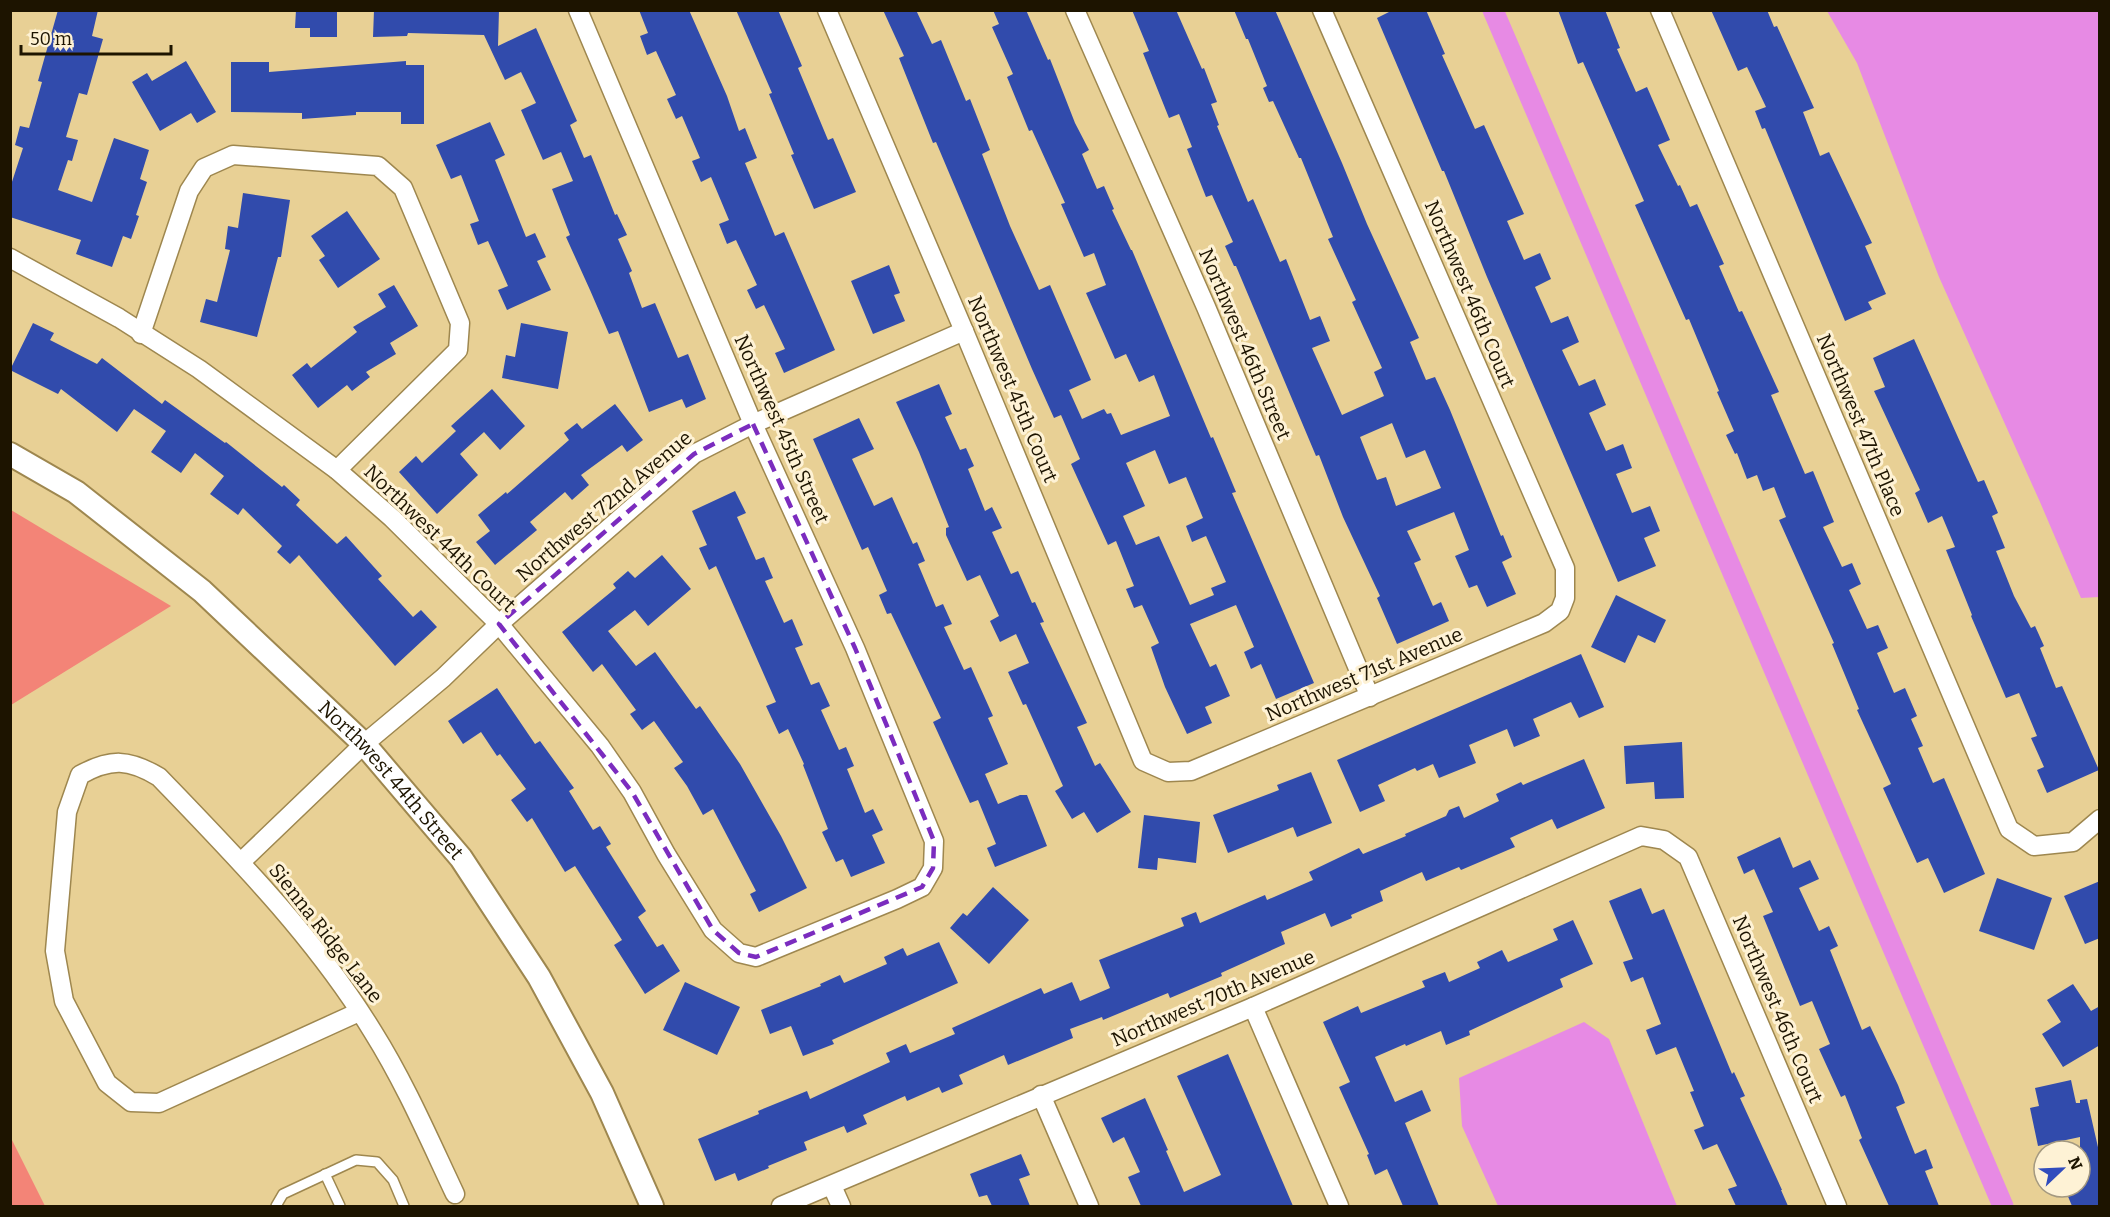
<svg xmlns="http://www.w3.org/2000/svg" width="2110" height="1217" font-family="Bitter,serif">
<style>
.green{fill:#f38477}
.water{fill:#e78ae4}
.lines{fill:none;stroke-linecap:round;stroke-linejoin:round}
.canal{stroke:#e78ae4;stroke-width:21}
.building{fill:#314bac;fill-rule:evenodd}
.service-casing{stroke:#9e874f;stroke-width:12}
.minor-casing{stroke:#9e874f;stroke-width:21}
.tertiary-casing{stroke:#9e874f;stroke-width:26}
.service{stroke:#fff;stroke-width:9}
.minor{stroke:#fff;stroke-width:18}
.tertiary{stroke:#fff;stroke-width:22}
.marked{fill:none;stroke:#7b2cbf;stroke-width:4.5;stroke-dasharray:12 8;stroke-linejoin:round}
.labels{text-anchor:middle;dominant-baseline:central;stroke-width:6;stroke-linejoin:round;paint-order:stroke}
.street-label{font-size:20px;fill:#1d1400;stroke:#fef2d5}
</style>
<rect width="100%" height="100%" fill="#e8d095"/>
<!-- green -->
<g class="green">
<path d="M11,510l160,96 -160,99z"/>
<path d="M11,1138l34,68h-34z"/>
</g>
<!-- water -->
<g class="water">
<path d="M1827,11h272v586l-18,1 -41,-96 -101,-225 -82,-214z"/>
<path d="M1584,1022l25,17 68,167h-179l-36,-80 -3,-48z"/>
</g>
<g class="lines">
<!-- canal -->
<path class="canal" d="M1493,10l510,1196"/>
</g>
<!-- building -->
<g class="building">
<path d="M58,10h40l-6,26 11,3 -16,56 -8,-2 -13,44 12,3 -6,21 -4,-1 -10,30 34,12 22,-64 35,12 -9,29 7,3 -11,33 3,1 -8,23 -8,-3 -11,31 -36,-13 5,-14 -71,-23v-29l13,-40 -8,-3 5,-19 9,2 13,-46 -4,-1z"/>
<path d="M296,10h41v27h-27v-9h-15z"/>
<path d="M374,10h125l-1,36 38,-18 41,93 -7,4 14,33 7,-3 24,60 2,-1 10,21 -9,4 14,32 -3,2 13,35 13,-5 23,55 10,-4 18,45 -20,9 -4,-9 -33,13 -31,-81 -9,3 -19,-44 -24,-53 4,-2 -18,-46 21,-8 -12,-29 -18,8 -22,-50 15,-7 -15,-31 -16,8 -21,-45 -76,-2 -1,3 -34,1z"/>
<path d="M639,10h50l38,86 12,35 6,-3 12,30 -12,5 30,73 9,-4 51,118 -51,23 -9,-20 10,-4 -21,-44 -8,4 -9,-19 10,-5 -21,-45 -9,4 -8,-20 10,-4 -18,-43 -10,5 -9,-21 8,-3 -18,-42 -6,3 -9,-20 9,-4 -20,-44 -9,4 -7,-19 8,-3z"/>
<path d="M736,10h42l24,56 -4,2 30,72 5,-2 23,54 -42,17 -23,-54 3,-1 -25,-60 3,-1z"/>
<path d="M883,10h33l16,34 9,-4 25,61 4,-2 20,51 -8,4 28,72 29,64 11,-5 41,95 -22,10 13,29 22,-10 3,5 4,-1 10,22 49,-19 -16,-41 -15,7 -13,-28 -11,5 -29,-66 20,-8 -12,-32 -10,4 -23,-53 4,-1 -33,-73 -3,1 -22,-54 6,-3 -21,-47 7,-3 -6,-14h33l22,50 2,-1 25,64 14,27 -7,4 15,35 7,-3 10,23 -2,1 19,40h1l79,188 2,-1 23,55 -4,1 82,190 -38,16 -15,-35 -10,5 -7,-17 10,-5 -18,-42 -46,19 20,43 6,-3 14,32 -25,11 7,16 -25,11 -22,-47 -14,-40 8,-4 -17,-38 -8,3 -8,-19 8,-3 -18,-45 -8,4 -37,-81 9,-5 -19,-44 -7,3 -22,-49 -96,-227 -3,1 -34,-85 5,-2zM1155,450l14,34 17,-7 17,41 -17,8 6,16 14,-6 20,46 -15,6 3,7 -24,10 -31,-69 -23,9 -13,-29 22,-10 -19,-43z"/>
<path d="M1132,10h44l26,59 2,-1 13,34 -6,2 8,21 -2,1 31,76 5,-3 27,63 6,-3 24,61 10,-4 10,25 -18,7 30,67 42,-19 -10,-24 8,-4 -30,-66 4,-2 -28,-61 5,-2 -32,-79h-2l-26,-57 -4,1 -6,-14 4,-2 -19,-47h-2l-12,-29h41l67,153 25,61 52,114 -9,4 16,38 9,-3 15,33 51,126 2,-1 9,22 -10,5 14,32 -29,13 -10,-22 -8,3 -14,-32 14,-6 -15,-38 -47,19 14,29 -7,3 19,43 8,-4 8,19 -52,23 -20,-46 3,-2 -37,-79 -24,-62 -3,1 -80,-190h-2l-9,-20 8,-4 -21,-47 -6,2 -19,-48 5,-2 -13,-33 -10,4 -26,-65 6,-2zM1392,423l14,35 19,-8 16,38 -45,18 -10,-29 -9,3 -17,-43z"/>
<path d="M1393,10h33l19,44 -3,1 33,74 9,-4 40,89 -17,7 17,39 16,-7 11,26 -16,8 16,36 17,-7 11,26 -17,8 17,36 16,-7 11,26 -17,8 17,38 17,-7 9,24 -16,6 16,39 18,-7 10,25 -16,7 12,28 -38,16 -131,-305 -43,-106h-2l-65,-153z"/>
<path d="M1558,10h47l15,38 -3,1 19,43 11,-5 23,53 -12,5 20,41 2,-1 10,22 7,-3 27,60 -5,2 20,46 3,-1 37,81 -8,3 34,79 8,-3 21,51 -11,5 19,40 10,-4 9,21 -12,6 18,39 11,-4 10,23 -11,5 17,40 11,-5 12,28 -6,3 12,27 -5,2 15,35 11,-5 41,96 -41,19 -16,-35 -11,5 -34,-75 8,-4 -34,-74 2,-1 -27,-65 2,-1 -55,-123 7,-3 -12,-30 -11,4 -6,-16 -10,4 -10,-26 -2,1 -9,-19 8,-4 -17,-39 2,-1 -30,-72 -3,1 -51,-115 9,-4 -61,-139 -5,2z"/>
<path d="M1711,10h56l7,17 3,-1 37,82 -11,4 17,44 9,-4 43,91 -7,3 21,48 -18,8 4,7 -27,12 -80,-193 -3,1 -7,-18 11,-4 -19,-40 -9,4z"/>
<path d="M186,61l30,51 -19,11 -6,-10 -31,18 -28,-49 15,-9 5,8z"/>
<path d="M406,61v4h18v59h-23v-12h-45v3l-54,4v-6l-71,-1v-50h38v10z"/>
<path d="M490,122l15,33 -10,5 31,77 9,-4 11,24 -9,4 14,29 -44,20 -9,-20 10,-4 -20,-45 -10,4 -8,-21 9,-3 -18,-46 -10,4 -15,-34z"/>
<path d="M243,193l47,7 -9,57h-3l-21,80 -57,-15 6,-23 11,3 13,-52 -5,-1 3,-23 10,2z"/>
<path d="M347,211l33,48 -42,29 -19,-28 6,-4 -14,-20z"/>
<path d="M889,265l11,28 -6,2 11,26 -32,13 -22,-53z"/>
<path d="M394,285l24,41 -28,17 6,11 -30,18 4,5 -18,14 -5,-6 -29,23 -26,-33 15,-12 4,5 46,-36 -4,-5 33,-20 -8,-13z"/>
<path d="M33,323l21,10 -4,7 47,24 5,-6 60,46 3,-4 60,43 1,-1 56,45 2,-2 16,15 -4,5 41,39 9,-8 36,40 -4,3 35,38 8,-7 16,17 -42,39 -96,-111 -9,9 -13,-12 5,-6 -39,-38 -5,7 -28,-21 14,-18 -29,-23 -14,20 -30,-21 15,-21 -32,-22 -17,23 -56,-43 -3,5 -48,-24z"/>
<path d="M521,323l47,9 -10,57 -56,-11 4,-23 9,2z"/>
<path d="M1914,339l64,143 6,-2 14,33 -6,3 13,32 -9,3 18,45 17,32 4,-2 9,20 -4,2 16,40 6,-2 37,84 -52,23 -10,-23 7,-3 -13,-29 6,-2 -18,-43 -13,5 -35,-82 1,-1 -26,-65 9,-3 -13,-31 -14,7 -13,-30 5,-3 -46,-99 11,-4 -12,-29z"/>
<path d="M939,384l13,30 -7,3 15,33 6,-2 8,18 -6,3 17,42 7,-4 10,21 -10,4 19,42 7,-3 14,32 3,-1 9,20 -4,1 47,100 -10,4 18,39 5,-3 31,49 -34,21 -13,-21 -12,7 -17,-28 8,-5 -37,-82 -3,1 -15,-33 21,-9 -13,-29 -16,8 -10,-21 9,-5 -19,-41 -13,6 -21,-46v-7l3,-1 -30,-75 -23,-50z"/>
<path d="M492,389l33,37 -25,24 -16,-18 -24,22 18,21 -41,39 -38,-42 17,-16 6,7 34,-32 -5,-5z"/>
<path d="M615,404l28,36 -16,12 -5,-7 -41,30 8,10 -17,15 -7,-8 -35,30 7,8 -42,35 -19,-23 14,-11 -12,-16 28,-23 1,2 62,-54 -5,-7 13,-10 5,6z"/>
<path d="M859,418l15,31 -22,10 22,47 18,-9 21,47 4,-2 8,19 -7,3 18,43 7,-3 9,20 -8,3 20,43 7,-3 22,49 -5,2 20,46 -23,10 13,30 22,-9h7l20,51 -52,21 -8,-19 9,-4 -18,-44 -8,3 -37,-81 8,-4 -50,-105 -4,1 -8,-19 8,-4 -19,-44 -6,3 -49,-111z"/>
<path d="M735,491l11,22 -9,4 19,43 8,-3 9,21 -8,3 19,42 8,-4 11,26 -8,3 16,37 8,-3 11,24 -9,4 18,40 7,-3 8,19 -7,3 18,44 8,-4 10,21 -11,5 13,28 -34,14 -8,-18 -7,3 -14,-30 6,-3 -25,-64 1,-1 -16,-35 -9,5 -13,-28 10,-4 -60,-136 -7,4 -10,-22 8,-3 -15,-34z"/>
<path d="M662,555l29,34 -43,37 -13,-16 -27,21 28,35 19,-14 41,57 4,-3 40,58 41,72 26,52 -48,24 -9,-18 6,-3 -43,-82 -10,6 -16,-29 -13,-18 9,-6 -29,-41 -12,9 -12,-16 6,-4 -34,-46 -9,8 -31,-40 54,-44 -3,-4 15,-13 7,7z"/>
<path d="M1616,595l50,25 -11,23 -17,-8 -13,28 -34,-16z"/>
<path d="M1581,654l23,53 -25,11 -8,-16 -38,17 7,17 -26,11 -7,-18 -38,16 7,18 -37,15 -6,-14 -16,7 -2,-3 -37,17 7,16 -25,11 -23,-52z"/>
<path d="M497,688l38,56 5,-3 34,47 -5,3 24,39 7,-4 11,18 -5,3 40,64 -8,6 19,30 6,-3 17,27 -35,23 -31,-49 8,-5 -47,-74 -10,6 -33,-54 -5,4 -16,-22 15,-11 -26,-35 -3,2 -16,-24 -18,12 -15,-23z"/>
<path d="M1682,742l2,56 -29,1 -1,-17 -28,2 -2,-38z"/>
<path d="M1584,759l21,49 -48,21 -5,-10 -42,19 5,9 -54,23 -2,-3 -33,14 -4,-9 -42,19 3,10 -32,14 1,3 -21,9 -6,-14 -44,19 4,12 -64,29 1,3 -52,22 -2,-5 -65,27 -1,-3 -32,12 3,9 -65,27 -4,-10 -45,20 4,9 -21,9 -3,-6 -32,14 -2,-5 -42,19 4,9 -20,9 -3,-7 -40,16 3,8 -39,16 1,2 -31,13 -3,-8 -20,8 -17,-42 61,-25 -1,-3 49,-20 3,8 80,-37 -4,-9 20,-9 4,9 45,-19 -3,-6 89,-40 3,6 28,-12 8,19 30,-13 -11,-28 85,-34 -3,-8 15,-6 4,11 65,-28 2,5 46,-20 -4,-8 50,-24 4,6 43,-18 -1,-2 41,-18 3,-6 10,-4 5,12 35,-17 -3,-7 25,-12 2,3z"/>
<path d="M1311,772l21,51 -35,14 -4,-10 -65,26 -15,-38 66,-25 -2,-5z"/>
<path d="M1144,815l56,7 -4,41 -38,-5 -1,12 -19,-2z"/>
<path d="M1780,837l13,31 17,-8 9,19 -20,9 20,43 10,-5 9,20 -8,4 32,80 8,-4 28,59 7,18 -9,4 19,47 11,-5 7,19 -8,3 14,35h-50l-30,-66 3,-2 -17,-43 -4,2 -22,-48 11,-5 -18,-43 -12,5 -37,-90 10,-4 -19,-43 -10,5 -7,-17z"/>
<path d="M1997,878l55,20 -18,52 -55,-19z"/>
<path d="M2100,881v57l-15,6 -21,-48z"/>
<path d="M993,887l36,33 -40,44 -39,-36 13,-15 4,3z"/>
<path d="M1641,888l11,26 12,-5 68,165 2,-2 11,24 -5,2 42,92h-1l7,16h-52l-8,-17 9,-3 -20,-42 -14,6 -9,-20 10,-4 -14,-34 4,-1 -18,-44 -20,8 -10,-25 15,-6 -18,-47 -12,5 -8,-20 10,-3 -24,-58z"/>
<path d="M1573,920l20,44 -33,15 3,8 -94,44 1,4 -24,10 -5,-14 -35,15 -1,-2 -30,13 20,45 27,-12 9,21 -26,12 34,83h-36l-16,-37 -12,6 -8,-20 2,-1 -30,-67 11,-5 -27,-60 35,-16 3,7 64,-26 -3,-6 23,-9 4,10 31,-14 -3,-6 25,-12 6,12 50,-22 -5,-11z"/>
<path d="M939,942l19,41 -126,57 2,4 -31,12 -12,-30 -21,8 -9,-24 60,-24 -1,-2 20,-9 4,8 43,-19 -3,-7 19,-9 4,8z"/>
<path d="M685,982l55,25 -23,48 -54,-25z"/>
<path d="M2073,984l18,27 9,-5v39l-37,22 -21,-33 19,-12 -14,-22z"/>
<path d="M1228,1054l65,152h-152l-13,-29 12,-5 -16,-35 -11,6 -12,-25 44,-20 23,52 -2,1 18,41 37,-17 -44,-99z"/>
<path d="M2071,1080l5,23h4v-3l7,-1 13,57v50h-28l-8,-19h16v-50l-42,9 -8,-38 9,-2 -4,-18z"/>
<path d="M1021,1154l9,21 -11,4 11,27h-38l-5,-11 -8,2 -9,-23z"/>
</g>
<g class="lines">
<defs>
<g id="service">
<path d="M325,1174l15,32"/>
<path d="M276,1206l7,-12 73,-34 21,2 16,18 11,26"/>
</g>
<g id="minor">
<path d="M827,10l137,321 179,430 25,11 23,-1 353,-148 16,-12 5,-13v-30l-243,-558"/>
<path d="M1075,10l131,297 164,390"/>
<path d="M1660,10l349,819 25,17 39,-4 27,-23"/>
<path d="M10,258l109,60 80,51 138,101 55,48 107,106 101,122 32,46 34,62 47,76 26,23 17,4 141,-58 25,-12 11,-19 1,-27 -79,-193 -102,-224 -175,-414"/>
<path d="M141,334l48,-143 15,-23 29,-13 145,11 25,22 57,135 -2,27 -121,120"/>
<path d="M241,862l123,-118 79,-66 56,-54 195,-170 59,-30 211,-93"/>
<path d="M1253,1007l86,199"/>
<path d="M359,1012l-200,91 -28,-1 -24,-19 -43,-82 -9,-50 12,-139 13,-37c31,-17 49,-16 79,2 77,80 156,160 214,255 32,51 56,107 82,162"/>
<path d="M1041,1095l48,111"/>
<path d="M832,1186l9,20"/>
<path d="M781,1206l472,-199 388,-171 23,4 24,17 149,349"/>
</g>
<g id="tertiary">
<path id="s1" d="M10,454l66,38 126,99 162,153 97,114 78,119 63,116 50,113"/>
</g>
</defs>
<!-- service casing -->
<use href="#service" class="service-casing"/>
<!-- minor casing -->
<use href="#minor" class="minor-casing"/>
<!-- tertiary casing -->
<use href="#tertiary" class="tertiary-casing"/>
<!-- service -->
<use href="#service" class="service"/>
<!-- minor -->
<use href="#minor" class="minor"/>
<!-- tertiary -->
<use href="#tertiary" class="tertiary"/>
</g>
<!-- marked area -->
<path class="marked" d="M753,424l102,224 79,193 -1,27 -11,19 -166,70 -17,-4 -26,-23 -81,-138 -133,-168 195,-170z"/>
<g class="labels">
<!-- street labels -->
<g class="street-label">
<text transform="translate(1470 294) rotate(67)">Northwest 46th Court</text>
<text transform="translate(1245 344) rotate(67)">Northwest 46th Street</text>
<text transform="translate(1013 389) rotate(67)">Northwest 45th Court</text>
<text transform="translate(1861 425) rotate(67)">Northwest 47th Place</text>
<text transform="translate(782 429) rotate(66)">Northwest 45th Street</text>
<text transform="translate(604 506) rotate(-40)">Northwest 72nd Avenue</text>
<text transform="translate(440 538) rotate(44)">Northwest 44th Court</text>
<text transform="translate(1364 674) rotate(-23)">Northwest 71st Avenue</text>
<text stroke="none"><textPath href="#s1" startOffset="504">Northwest 44th Street</textPath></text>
<text transform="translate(326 933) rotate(52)">Sienna Ridge Lane</text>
<text transform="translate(1213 998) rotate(-23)">Northwest 70th Avenue</text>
<text transform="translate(1778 1009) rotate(67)">Northwest 46th Court</text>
</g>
</g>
<!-- border -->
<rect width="2110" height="1217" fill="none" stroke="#1d1400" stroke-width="24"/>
<!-- north arrow -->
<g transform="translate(2062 1169) rotate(67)"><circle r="28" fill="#fef2d5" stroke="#a49980" stroke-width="1.5"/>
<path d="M0-4.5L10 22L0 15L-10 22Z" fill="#314cbd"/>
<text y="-9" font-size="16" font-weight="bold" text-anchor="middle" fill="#1d1400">N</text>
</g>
<!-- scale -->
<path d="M21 45v9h150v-9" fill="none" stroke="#1d1400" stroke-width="3"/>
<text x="30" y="45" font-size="18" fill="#1d1400" stroke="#fef2d5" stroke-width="4.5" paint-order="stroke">50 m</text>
</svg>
